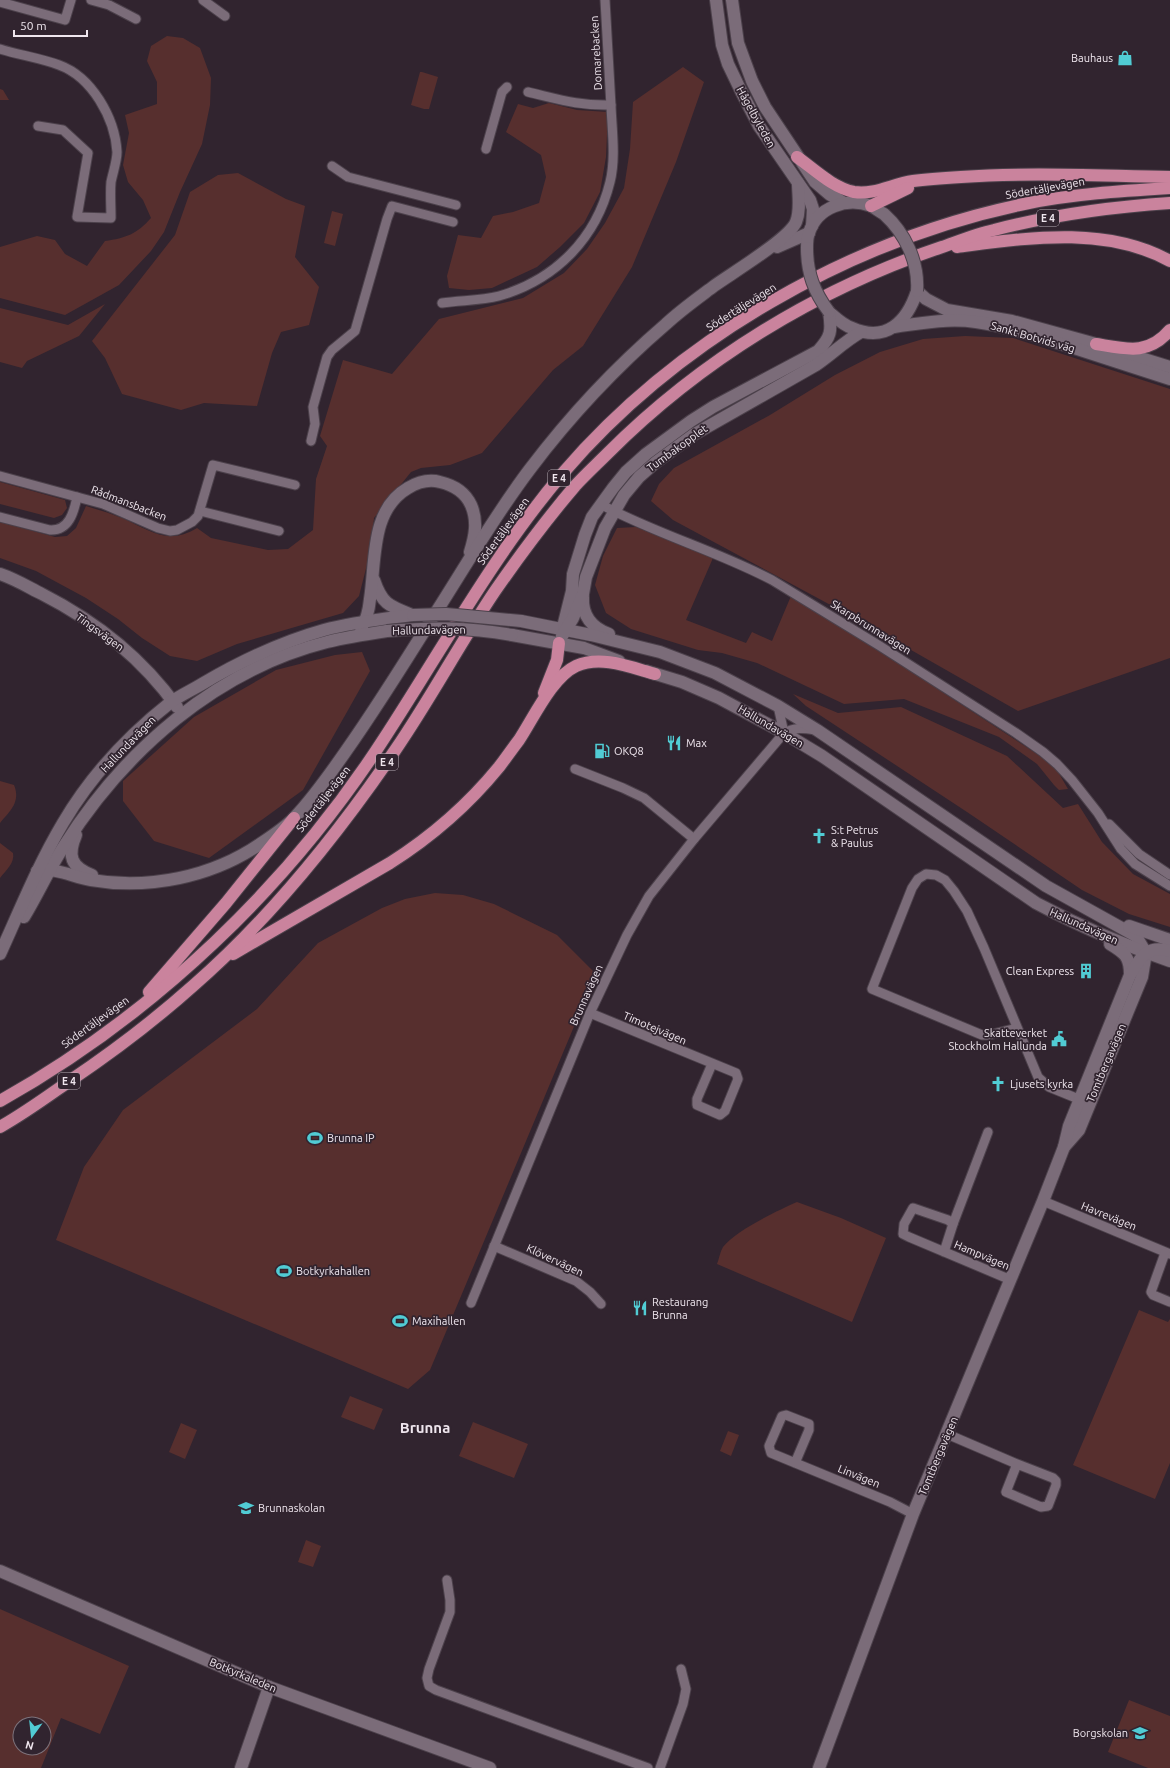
<svg xmlns="http://www.w3.org/2000/svg" width="1170" height="1768" font-family="Ubuntu,sans-serif">
<style>
.green{fill:#572f2e;fill-rule:evenodd}
.lines{fill:none;stroke-linecap:round;stroke-linejoin:round}
.street-casing{stroke:#4c414b;stroke-width:11}
.secondary-casing{stroke:#4c414b;stroke-width:14}
.highway-casing{stroke:#4c414b;stroke-width:14}
.street{stroke:#7b6c79;stroke-width:9}
.secondary{stroke:#7b6c79;stroke-width:12}
.highway{stroke:#ca839d;stroke-width:12}
.secondary-bridge-casing{stroke:#4c414b;stroke-width:14;stroke-linecap:butt}
.secondary-bridge{stroke:#7b6c79;stroke-width:12}
.labels{text-anchor:middle;dominant-baseline:central;stroke-width:3.5;stroke-linejoin:round;paint-order:stroke}
.shield{fill:#31242f;stroke:#b6acb5;stroke-width:1}
.shield-label{font-size:10px;font-weight:bold;fill:#efe6ee}
.street-label{font-size:11px;fill:#efe6ee;stroke:#31242f}
.poi-label{font-size:11px;fill:#efe6ee;stroke:#31242f;text-anchor:start}
.district-label{font-size:15px;font-weight:bold;fill:#efe6ee;stroke:#31242f}
</style>
<rect width="100%" height="100%" fill="#31242f"/>
<!-- green -->
<g class="green">
<path d="M167,36l16,2 17,10 11,30 -1,27 -8,39 -22,48 -16,40 -13,19 -32,34 -54,30 -65,-17v-51l37,-11 18,4 10,14 22,12 18,-25c21,-3 32,-7 46,-23l-8,-18 -15,-18 -5,-17 6,-32 -4,-18 32,-11v-22l-10,-21 4,-15z"/>
<path d="M683,67l21,15 -28,80 -44,105 -49,79 -30,24 -71,83 -32,12 -29,3 -10,4 -37,46 -4,35 -11,43 -16,17 -106,31 -40,17 -27,-5 -28,-18 -24,-19 -32,-21 -50,-27 -36,-13v-36l55,15 12,-1 9,-8 10,-22c12,4 24,7 36,12 27,12 46,28 75,10l14,10 57,12 20,-1 25,-19 3,-51 11,-33 -7,-10 23,-76 49,14 47,-55 84,-21 41,-25 23,-24 18,-26 19,-35 6,-39 3,-47z"/>
<path d="M420,72h2l16,5 -9,32h-5l-13,-4z"/>
<path d="M0,89l3,1 6,10h-9z"/>
<path d="M549,103l28,7 31,2 -2,45 -6,35 -16,31 -24,24 -23,20 -45,21 -23,2 -20,-2 -2,-12 11,-41 23,3 12,-22 20,-4 26,-9 7,-26 -5,-22 -35,-23 12,-28 15,4z"/>
<path d="M238,173l48,26 19,7 -10,51 24,30 -10,38 -28,7 -9,21 -15,53 -53,-3 -23,7 -59,-16 -17,-36 -13,-17 83,-106 15,-43 28,-17z"/>
<path d="M332,211l11,3 -8,32 -11,-3z"/>
<path d="M105,304l-26,32 -52,25 -5,7 -22,-6v-54l68,17z"/>
<path d="M965,336l48,2 157,51v269l-152,53 -156,-89 -189,-102 -22,-19 8,-17 15,-16 96,-53 65,-40 45,-23 43,-13z"/>
<path d="M0,482l65,18 2,8 -5,7 -8,3 -54,-14z"/>
<path d="M636,527l77,31 -27,62 60,23 6,-11 20,9 19,-45 116,73 147,96 14,24 -9,1 -5,-5 -17,-21 -38,-27 -95,-38 -60,5 -87,-41 -35,-10 -24,-3 -67,-21 -25,-16 -11,-28 8,-29 14,-28z"/>
<path d="M362,652l8,19 -67,119 -94,68 -55,-17 -31,-40v-20l71,-64 82,-47 59,-15z"/>
<path d="M793,694l45,19 63,-6 106,49 56,52 15,-4 24,38 31,32 37,20v33l-41,-13 -47,-24 -115,-78 -161,-106z"/>
<path d="M0,781l14,4c7,17 -4,26 -14,38z"/>
<path d="M0,843l13,10c2,10 -7,17 -13,25z"/>
<path d="M435,893l28,2 31,9 63,31 39,39 -166,396 -22,19 -352,-149 28,-73 39,-57 134,-101 61,-66 64,-35 23,-9z"/>
<path d="M797,1202l44,16 45,20 -34,84 -135,-58c2,-5 3,-12 6,-17 13,-17 54,-36 74,-45z"/>
<path d="M1139,1310l29,12 2,-3v144l-15,36 -82,-34z"/>
<path d="M350,1396l33,13 -9,21 -33,-13z"/>
<path d="M473,1422l55,22 -14,34 -55,-22z"/>
<path d="M181,1423l16,7 -12,29 -16,-7z"/>
<path d="M728,1431l11,4 -8,21 -11,-5z"/>
<path d="M306,1540l15,6 -8,21 -15,-5z"/>
<path d="M0,1609l129,57 -29,68 -39,-16 -20,50h-41zM20,1724h24v24h-24z"/>
<path d="M1129,1700l41,16v52h-22l-40,-16z"/>
</g>
<g class="lines">
<defs>
<g id="street">
<path d="M91,0l18,5 27,14"/>
<path d="M203,0l22,16"/>
<path d="M0,2l65,18 6,-20"/>
<path d="M0,49c19,6 40,9 59,16 33,12 56,53 58,87 0,9 -4,20 -6,30 -1,11 0,24 0,36l-34,-1 11,-64 -25,-23 -25,-4"/>
<path d="M528,92c30,7 51,14 83,13"/>
<path d="M486,149l16,-57 5,-5"/>
<path d="M332,166l16,11 108,28"/>
<path d="M442,303c18,-3 38,-2 57,-7 56,-16 97,-57 111,-114 6,-24 2,-51 1,-76 -2,-35 -4,-71 -6,-106"/>
<path d="M311,441l4,-17 -2,-17 14,-50 5,-7 23,-19 32,-112 5,-13 61,16"/>
<path d="M0,476l77,21c-3,15 -8,34 -27,33l-50,-13"/>
<path d="M77,497l26,7 55,24 12,3 7,-1 15,-8 6,-6 15,-51 82,20"/>
<path d="M602,505c54,29 115,46 170,75l108,66 136,87 27,19 14,12 15,16 26,33 23,36 14,15 35,22"/>
<path d="M200,511l79,20"/>
<path d="M778,706l6,27"/>
<path d="M575,769l48,19 21,10 50,41"/>
<path d="M1109,824l30,30 31,21"/>
<path d="M590,1013l146,60 2,6 -13,32 -5,4 -23,-10v-6l15,-35"/>
<path d="M1017,1028l-28,7h-7l-110,-46 40,-101 6,-9 8,-5 10,1 9,5 9,11 13,20 17,37 54,129 11,10 37,15"/>
<path d="M1043,1201l127,53"/>
<path d="M953,1224l35,-92"/>
<path d="M494,1246l82,35 14,11 11,12"/>
<path d="M944,1252l9,-28 -5,-4 -35,-12 -9,16 -1,10 6,3 102,43"/>
<path d="M1165,1253l-14,39 2,3 17,7"/>
<path d="M471,1303l119,-290 37,-78 22,-39 45,-57 90,-106c11,-6 19,-5 31,-3"/>
<path d="M947,1434l70,30 -11,28 35,15 7,-1 8,-21v-4l-3,-3 -36,-14"/>
<path d="M795,1463l14,-33v-6l-23,-9 -4,1 -13,30 2,7 119,49 23,12"/>
<path d="M447,1580l3,20v12l-21,57 -2,9 2,8 7,4 212,78"/>
<path d="M660,1768l23,-64 3,-15 -5,-20"/>
</g>
<g id="secondary">
<path d="M716,0l6,45 6,19 13,27 18,35 51,74 3,9 -1,17"/>
<path d="M732,0l6,43 14,38 13,26 50,75 14,12 15,9"/>
<path d="M777,247l32,-14"/>
<path d="M807,248c0,-5 0,-11 2,-15 8,-26 38,-36 62,-27 4,2 9,6 13,8"/>
<path d="M829,312c7,6 14,13 23,16 34,15 55,-6 65,-37l9,8 21,11 65,11 84,23 74,23"/>
<path d="M894,327c27,-4 55,-9 82,-5 30,4 60,14 89,23 35,11 70,23 105,34"/>
<path d="M0,574c15,5 28,13 42,20 53,27 100,64 135,113"/>
<path d="M374,580c8,24 15,26 38,35"/>
<path d="M583,597c-1,19 9,31 26,37"/>
<path d="M521,621l70,14 69,17 55,21 63,33 39,24 229,156 90,50 10,17 -4,24 -63,153 -15,17"/>
<path d="M361,628c6,-8 8,-19 9,-29 6,-38 0,-89 38,-111 10,-6 21,-9 32,-6 13,3 25,10 31,23 7,16 4,31 -1,47"/>
<path d="M565,629l-1,-6 8,-32 1,-17 12,-39 7,-18 21,-29 13,-16 20,-18 45,-33 22,-14 105,-56c13,-14 14,-20 11,-39"/>
<path d="M512,635l72,13 35,13"/>
<path d="M562,636l11,-18 10,-24 3,-17 19,-49 19,-33 15,-18 17,-15 37,-27 123,-70c16,-11 29,-24 45,-33"/>
<path d="M646,671l36,11 37,16 65,35 38,23 214,147c43,23 88,42 134,58"/>
<path d="M76,835c-9,21 -5,32 16,40"/>
<path d="M37,871c18,-4 36,6 54,9 57,10 121,-3 169,-36 12,-8 26,-17 35,-27 19,-20 35,-43 51,-66 31,-44 59,-89 87,-134 32,-50 62,-102 97,-148 40,-53 86,-102 136,-145 15,-14 32,-26 48,-38 18,-13 75,-47 82,-64 5,-12 2,-27 2,-39"/>
<path d="M24,917c14,-23 25,-48 40,-71 60,-95 152,-176 263,-204 20,-5 40,-8 60,-11"/>
<path d="M1129,926l41,14"/>
<path d="M1110,944c15,9 20,13 20,31"/>
<path d="M0,954c20,-44 38,-89 63,-131 27,-46 66,-88 108,-121 10,-7 21,-12 31,-18 39,-23 79,-42 122,-54 29,-8 59,-11 89,-15"/>
<path d="M0,1571l269,116 221,81"/>
<path d="M241,1768l28,-81"/>
<path d="M819,1768l94,-254 130,-313 21,-54 5,-21 61,-151c10,-17 17,-31 40,-24"/>
</g>
<g id="highway">
<path d="M797,157c17,12 36,31 57,35 21,3 38,-8 59,-11 16,-2 32,-3 48,-4 70,-5 139,-1 209,0"/>
<path d="M871,206l37,-18"/>
<path d="M957,247c70,-9 148,-22 213,14"/>
<path d="M1096,344c30,5 52,12 74,-14"/>
<path d="M544,693l13,-33 2,-17"/>
<path d="M233,954l157,-91c41,-26 78,-58 109,-96 7,-9 13,-18 20,-27 14,-21 33,-63 57,-74 25,-11 54,1 79,8"/>
<path d="M149,992l77,-89 68,-85"/>
<path d="M0,1101c155,-87 289,-215 385,-364 58,-89 109,-183 178,-264 115,-134 287,-233 461,-269 48,-10 97,-13 146,-16"/>
<path d="M0,1127c25,-14 48,-31 71,-47 43,-29 85,-61 123,-95 78,-68 144,-151 202,-236 35,-51 64,-106 99,-158 25,-36 51,-71 80,-105 10,-11 22,-22 33,-33 93,-93 209,-164 334,-206 17,-6 34,-13 52,-17 58,-15 116,-23 176,-27"/>
</g>
</defs>
<!-- street casing -->
<use href="#street" class="street-casing"/>
<!-- secondary casing -->
<use href="#secondary" class="secondary-casing"/>
<!-- highway casing -->
<use href="#highway" class="highway-casing"/>
<!-- street -->
<use href="#street" class="street"/>
<!-- secondary -->
<use href="#secondary" class="secondary"/>
<!-- highway -->
<use href="#highway" class="highway"/>
<defs>
<g id="secondary-bridge">
<path d="M884,214c21,19 35,48 33,77"/>
<path d="M807,248c0,25 7,44 22,64"/>
<path d="M413,615l33,-1 75,7"/>
<path d="M387,631c45,-4 80,-4 125,4"/>
</g>
</defs>
<!-- secondary-bridge casing -->
<use href="#secondary-bridge" class="secondary-bridge-casing"/>
<!-- secondary-bridge -->
<use href="#secondary-bridge" class="secondary-bridge"/>
</g>
<!-- icons -->
<defs>
<symbol id="shop-bare" viewBox="-9 -9 18 18"><path d="M-5-2.5h2.3a2.7 3.5 0 0 1 5.4 0H5L5.5 6h-11ZM-1.5-2.5h3a1.5 2.3 0 0 0-3 0Z" fill="#51ccd4" stroke="#31242f" stroke-width="2.5" paint-order="stroke"/></symbol>
<symbol id="restaurant-bare" viewBox="-9 -9 18 18"><path d="M-5-6h1v4h1v-4h1v4h1v-4h1v5L-1.5 .5V6h-2V.5L-5-1ZM5-6V6H3V1.5H1.5Q1.5-4 5-6Z" fill="#51ccd4" stroke="#31242f" stroke-width="2.5" paint-order="stroke"/></symbol>
<symbol id="fuel-bare" viewBox="-9 -9 18 18"><path d="M-5.5-6h7V0h2V4h1.3V-2.5L3-4.5l.8-.8L6-3V5H2.5V1h-1V6h-7ZM-4.2-4.7v3.2H.2V-4.7Z" fill="#51ccd4" stroke="#31242f" stroke-width="2.5" paint-order="stroke"/></symbol>
<symbol id="church-bare" viewBox="-9 -9 18 18"><path d="M-1.2-6h2.4v3.5h3.3v2.4h-3.3V6h-2.4V-.1h-3.3v-2.4h3.3Z" fill="#51ccd4" stroke="#31242f" stroke-width="2.5" paint-order="stroke"/></symbol>
<symbol id="building-bare" viewBox="-9 -9 18 18"><path d="M-4-6H4V6H1V3H-1V6H-4ZM-2.5-4.3h1.7v1.8h-1.7ZM.8-4.3h1.7v1.8H.8ZM-2.5-1h1.7V.8h-1.7ZM.8-1h1.7V.8H.8Z" fill="#51ccd4" stroke="#31242f" stroke-width="2.5" paint-order="stroke"/></symbol>
<symbol id="civic-bare" viewBox="-9 -9 18 18"><path d="M-.6-6.5H3V-4.5H.6V-3L4-1V1h2V6H-6V1h2V-1L-.6-3ZM-1.2 2.5V6h2.4V2.5Z" fill="#51ccd4" stroke="#31242f" stroke-width="2.5" paint-order="stroke"/></symbol>
<symbol id="stadium-bare" viewBox="-9 -9 18 18"><path d="M0-5a6.5 5 0 1 0 0 10a6.5 5 0 1 0 0-10ZM-3.5-1.8h7v3.6h-7Z" fill="#51ccd4" stroke="#31242f" stroke-width="2.5" paint-order="stroke"/></symbol>
<symbol id="school-bare" viewBox="-9 -9 18 18"><path d="M0-5L7-2L0 1L-7-2ZM-4 1L0 2.5L4 1V4Q0 6-4 4Z" fill="#51ccd4" stroke="#31242f" stroke-width="2.5" paint-order="stroke"/></symbol>
</defs>
<g fill-rule="evenodd">
<use href="#shop-bare" x="1114" y="47" width="22" height="22"/>
<use href="#restaurant-bare" x="663" y="732" width="22" height="22"/>
<use href="#fuel-bare" x="591" y="740" width="22" height="22"/>
<use href="#church-bare" x="808" y="825" width="22" height="22"/>
<use href="#building-bare" x="1075" y="960" width="22" height="22"/>
<use href="#civic-bare" x="1048" y="1028" width="22" height="22"/>
<use href="#church-bare" x="987" y="1073" width="22" height="22"/>
<use href="#stadium-bare" x="304" y="1127" width="22" height="22"/>
<use href="#stadium-bare" x="273" y="1260" width="22" height="22"/>
<use href="#restaurant-bare" x="629" y="1297" width="22" height="22"/>
<use href="#stadium-bare" x="389" y="1310" width="22" height="22"/>
<use href="#school-bare" x="235" y="1497" width="22" height="22"/>
<use href="#school-bare" x="1129" y="1722" width="22" height="22"/>
</g>
<g class="labels">
<!-- shield labels -->
<g class="shield">
<rect x="1037" y="210" width="22" height="16" rx="3"/>
<rect x="548" y="470" width="22" height="16" rx="3"/>
<rect x="376" y="754" width="22" height="16" rx="3"/>
<rect x="58" y="1073" width="22" height="16" rx="3"/>
</g>
<g class="shield-label">
<text x="1048" y="218">E 4</text>
<text x="559" y="478">E 4</text>
<text x="387" y="762">E 4</text>
<text x="69" y="1081">E 4</text>
</g>
<!-- street labels -->
<g class="street-label">
<text transform="translate(596 53) rotate(-93)">Domarebacken</text>
<text transform="translate(756 117) rotate(61)">Hågelbyleden</text>
<text transform="translate(1045 188) rotate(-10)">Södertäljevägen</text>
<text transform="translate(741 307) rotate(-32)">Södertäljevägen</text>
<text transform="translate(1033 337) rotate(16)">Sankt Botvids väg</text>
<text transform="translate(677 448) rotate(-36)">Tumbakopplet</text>
<text transform="translate(129 503) rotate(21)">Rådmansbacken</text>
<text transform="translate(503 531) rotate(-54)">Södertäljevägen</text>
<text transform="translate(871 627) rotate(32)">Skarpbrunnavägen</text>
<text transform="translate(429 630) rotate(-1)">Hallundavägen</text>
<text transform="translate(100 632) rotate(36)">Tingsvägen</text>
<text transform="translate(771 726) rotate(30)">Hallundavägen</text>
<text transform="translate(128 744) rotate(-46)">Hallundavägen</text>
<text transform="translate(323 799) rotate(-52)">Södertäljevägen</text>
<text transform="translate(1084 926) rotate(24)">Hallundavägen</text>
<text transform="translate(586 995) rotate(-66)">Brunnavägen</text>
<text transform="translate(95 1022) rotate(-36)">Södertäljevägen</text>
<text transform="translate(655 1028) rotate(23)">Timotejvägen</text>
<text transform="translate(1106 1063) rotate(-67)">Tomtbergavägen</text>
<text transform="translate(1109 1216) rotate(22)">Havrevägen</text>
<text transform="translate(982 1255) rotate(23)">Hampvägen</text>
<text transform="translate(555 1260) rotate(25)">Klövervägen</text>
<text transform="translate(938 1456) rotate(-67)">Tomtbergavägen</text>
<text transform="translate(859 1476) rotate(22)">Linvägen</text>
<text transform="translate(243 1675) rotate(23)">Botkyrkaleden</text>
</g>
<!-- poi labels -->
<g class="poi-label">
<text x="1113" y="58" text-anchor="end">Bauhaus</text>
<text x="686" y="743">Max</text>
<text x="614" y="751">OKQ8</text>
<text x="831" y="830">S:t Petrus<tspan x="831" dy="13">&amp; Paulus</tspan></text>
<text x="1074" y="971" text-anchor="end">Clean Express</text>
<text x="1047" y="1033" text-anchor="end">Skatteverket<tspan x="1047" dy="13">Stockholm Hallunda</tspan></text>
<text x="1010" y="1084">Ljusets kyrka</text>
<text x="327" y="1138">Brunna IP</text>
<text x="296" y="1271">Botkyrkahallen</text>
<text x="652" y="1302">Restaurang<tspan x="652" dy="13">Brunna</tspan></text>
<text x="412" y="1321">Maxihallen</text>
<text x="258" y="1508">Brunnaskolan</text>
<text x="1128" y="1733" text-anchor="end">Borgskolan</text>
</g>
<!-- district labels -->
<g class="district-label">
<text x="425" y="1427">Brunna</text>
</g>
</g>
<!-- north arrow -->
<g transform="translate(32 1736) rotate(195)"><circle r="19" fill="#31242f" stroke="#7d727b"/>
<path d="M0-3L7 15L0 10L-7 15Z" fill="#51ccd4"/>
<text y="-6" font-size="11" font-weight="bold" text-anchor="middle" fill="#efe6ee">N</text>
</g>
<!-- scale -->
<path d="M14 30v6h73v-6" fill="none" stroke="#efe6ee" stroke-width="2"/>
<text x="20" y="30" font-size="12" fill="#efe6ee" stroke="#31242f" stroke-width="3" paint-order="stroke">50 m</text>
</svg>
